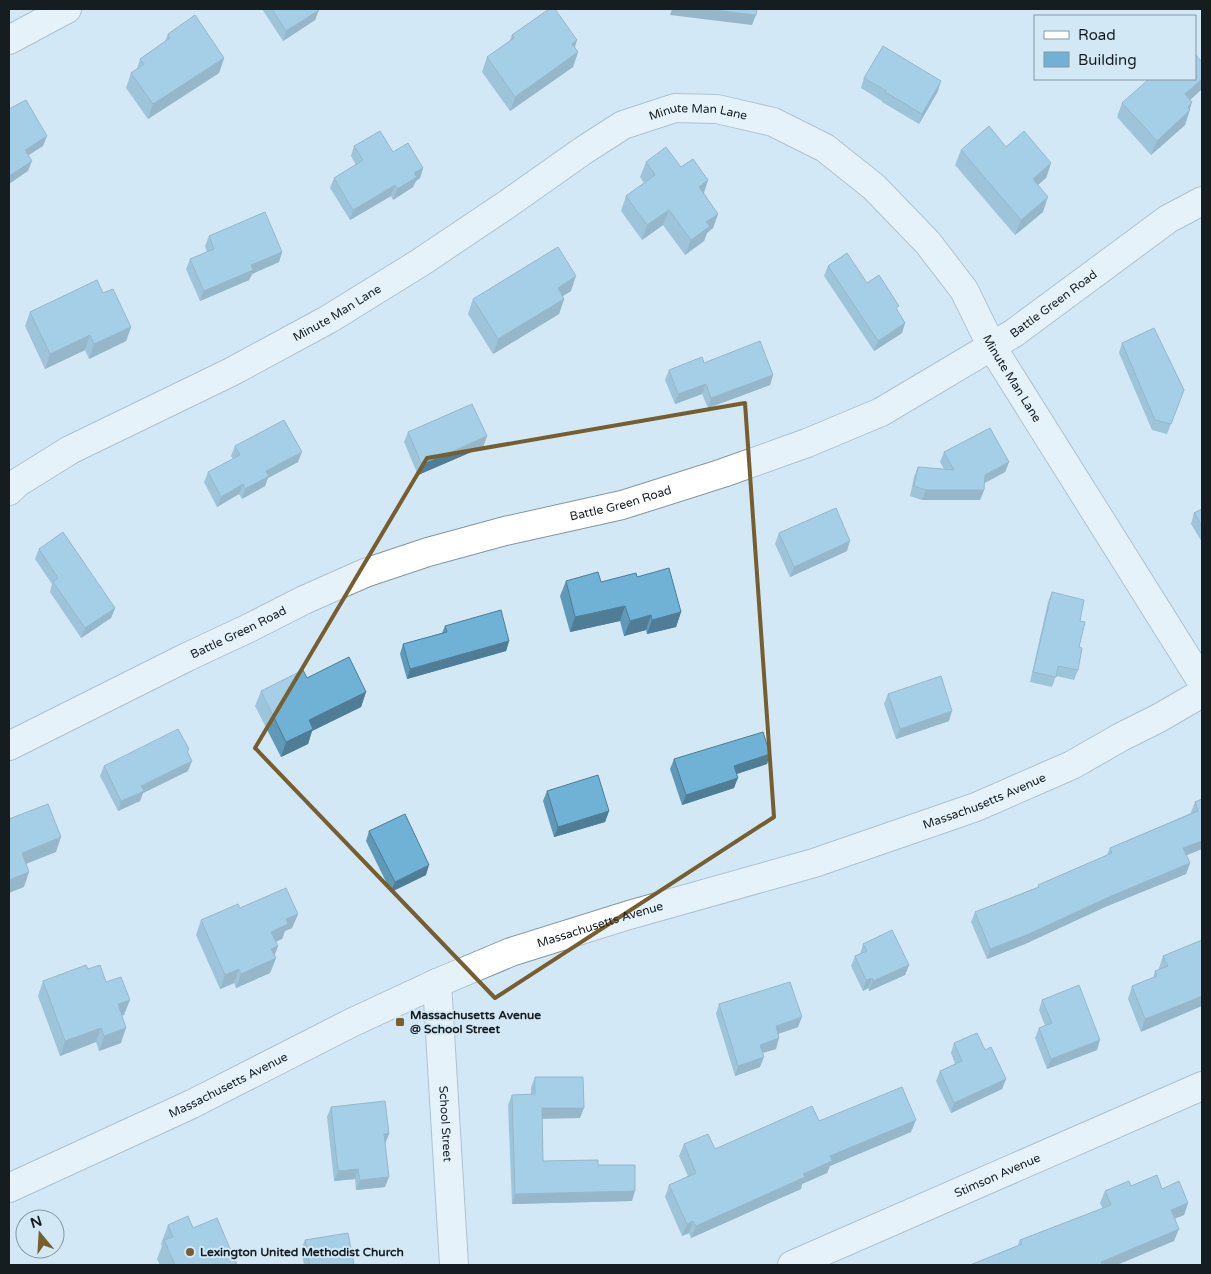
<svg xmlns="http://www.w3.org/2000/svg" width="1211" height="1274" font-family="'Varela Round',sans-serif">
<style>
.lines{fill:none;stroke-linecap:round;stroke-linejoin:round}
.street-casing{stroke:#8297a2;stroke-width:30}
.secondary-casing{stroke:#8297a2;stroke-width:30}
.street{stroke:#fff;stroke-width:28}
.secondary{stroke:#fff;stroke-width:28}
.wall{fill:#6099b7}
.shaded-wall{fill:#4e7d95}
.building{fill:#70b2d5;stroke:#4e7d95}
.marked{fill:none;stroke:#775e2f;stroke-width:4;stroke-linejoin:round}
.poi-dot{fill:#775e2f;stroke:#d2e8f5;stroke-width:2}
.labels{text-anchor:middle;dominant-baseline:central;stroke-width:4;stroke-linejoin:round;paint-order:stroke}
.street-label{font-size:12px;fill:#151d21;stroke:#d2e8f5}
.poi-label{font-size:12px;font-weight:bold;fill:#151d21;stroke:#d2e8f5;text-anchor:start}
</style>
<rect width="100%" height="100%" fill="#d2e8f5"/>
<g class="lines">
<defs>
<g id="street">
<path id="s1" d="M9,491l8,-8 53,-33 161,-78 98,-53 92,-57 85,-57 78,-55 39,-25 52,-17 42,1 56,13 52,26 49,39 54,56 36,47 28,57 210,335"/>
<path id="s2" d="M9,746l178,-89 62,-29 55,-28 61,-27 63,-21 77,-21 117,-26 101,-32 84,-30 74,-31 133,-79 154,-114 34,-18"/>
<path id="s3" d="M792,1265l410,-179"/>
</g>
<g id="secondary">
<path d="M9,40l58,-31"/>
<path id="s4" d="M437,983l17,282"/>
<path id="s5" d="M9,1188l183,-84 159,-81 86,-40 74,-31 118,-37 185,-52 162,-56 96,-42 49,-28 38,-19 43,-25"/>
</g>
</defs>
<!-- street casing -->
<use href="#street" class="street-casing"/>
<!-- secondary casing -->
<use href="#secondary" class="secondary-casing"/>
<!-- street -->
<use href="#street" class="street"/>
<!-- secondary -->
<use href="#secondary" class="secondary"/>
</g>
<!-- wall -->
<g class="wall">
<path d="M262,9h56l-3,11 -32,21z"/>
<path d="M168,34l56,24 -5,15 -71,46 -22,-31 5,-15 6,-4 3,-10 25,-18z"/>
<path d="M512,35l65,5 -2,7 3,5 -5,15 -63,44 -28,-39 5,-15 22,-15z"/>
<path d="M1202,62v27l-12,11v10l-5,15 -34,30 -34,-38 5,-14z"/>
<path d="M864,78l74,13 -19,33 -37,-22v-1l-21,-13z"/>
<path d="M354,146l39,6 30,16 -3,10 -4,3 -3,6 -20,13 -2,-4 -41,24 -20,-32 4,-10 22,-13 -5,-9z"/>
<path d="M1006,147l45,16 -5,15 -8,7 5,27 -28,23 -60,-70 6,-15z"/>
<path d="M646,162l35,5 27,13 -4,13 14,21 -5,14 -6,5 -3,8 -19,14 -22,-30 -21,15 -21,-29 5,-15 18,-13 -4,-6z"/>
<path d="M209,236l73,16 -3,10 -27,12 -3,6 -49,21 -14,-32 4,-10 17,-7 -2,-6z"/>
<path d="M828,266l39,17 30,28 8,12 -3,10 -28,18 -50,-75z"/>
<path d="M571,291l-9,5 2,3 -5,15 -66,40 -25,-40 5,-15z"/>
<path d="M103,293l28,34 -5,14 -37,18 -4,-9 -40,19 -20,-43 5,-14z"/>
<path d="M1122,343l58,58 -13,33 -15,-4 -33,-77z"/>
<path d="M704,363l69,12 -3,10 -62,23 -6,-14 -27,10 -10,-24 4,-10z"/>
<path d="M408,432l79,4 -4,11 -65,28 -14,-33z"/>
<path d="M235,446l63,16 -30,16 -3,8 -23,13 -3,-5 -22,13 -13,-25 4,-10 25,-13 -2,-3z"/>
<path d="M944,452l65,10 -4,10 -21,11v7l-4,10h-58l-12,-4 4,-19 4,-10 26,2 -4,-7z"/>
<path d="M1202,509v33l-11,-18 3,-11z"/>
<path d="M779,533l68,18 -57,26 -15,-33z"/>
<path d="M39,549l76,59 -4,10 -30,20 -31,-46 2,-8 -17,-25z"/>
<path d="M637,577l44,35 -5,15 -29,7 -1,-4 -22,6 -4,-15 -50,11 -10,-36 6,-15 35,1z"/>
<path d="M1052,592l28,29 -2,49 -4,10 -18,-4 -4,11 -22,-5 18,-80z"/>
<path d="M445,626l64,15 -3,10 -99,28 -7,-25 3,-10 39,-11z"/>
<path d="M307,678l59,14 -5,15 -49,24 -4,13 -27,13 -26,-51 6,-15z"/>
<path d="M888,694l61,27 -53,18 -12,-35z"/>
<path d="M189,749l-1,4v18l-45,22 -3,8 -22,10 -18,-35 4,-10z"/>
<path d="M770,754l-3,10 -30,10 -3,14 -52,17 -12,-36 4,-10z"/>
<path d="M547,791l62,20 -4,11 -51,15 -11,-36z"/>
<path d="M1202,799v50l-16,6 4,8 -4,11 -81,33 -80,37 -38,15 -16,-37 4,-10 63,-25v-2l69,-30 3,-7 81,-35v-1l4,-10z"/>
<path d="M369,831l57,44 -35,17 -25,-51z"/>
<path d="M240,908l58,6 -6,14 -7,3 -3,8 -7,3 3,4 -4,9 2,3 -6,15 -34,15 -2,-5 -14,6 -24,-54 5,-15z"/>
<path d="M1202,940l-61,92 -13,-33 4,-13 21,-8 2,-7 4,-2v-1l4,-12z"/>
<path d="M863,944l46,21 -4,10 -36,16 -1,-3 -5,3 -12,-25 4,-10 5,-2z"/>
<path d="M88,969l18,13 18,33 -2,1 -1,27 -22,8 -3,-9 -36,14 -22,-60 5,-15z"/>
<path d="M1042,1000l55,50 -50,19 -12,-31 4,-10 6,-2 -6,-16z"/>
<path d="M719,1004l79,23 -20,7 -2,15 -14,4 -2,14 -25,9 -19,-62z"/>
<path d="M954,1043l31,7 21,29 -4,10 -51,24 -15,-32 4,-10 15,-7 -4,-11z"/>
<path d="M535,1077l45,41h-38l1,43 55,4 34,36 -120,3 -4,-99 4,-10 19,-1v-7z"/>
<path d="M331,1107l58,27 -4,9v44l-29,3 -1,-11 -21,2 -7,-64z"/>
<path d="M819,1121l92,11 -81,34 -3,7 -25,11 -1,5 -110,49 -2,-5 -7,3 -17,-39 4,-12 19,-9 -9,-20 5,-12 31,5z"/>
<path d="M1131,1186l31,3 26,14 -4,12 -10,4v22l-156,4 2,-5 83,-31 -3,-6 5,-12z"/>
<path d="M168,1225l25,3 44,37h-77l-3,-6 5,-13 -1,-2z"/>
<path d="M305,1240l49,25h-50l-3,-15z"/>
</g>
<!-- shaded-wall -->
<g class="shaded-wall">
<path d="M672,9h33l51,6 -4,10 -82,-10z"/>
<path d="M319,10l-4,10 -32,21 3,-10z"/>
<path d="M577,40l-5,15v-11z"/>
<path d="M578,52l-5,15 -63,44 5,-14z"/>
<path d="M224,58l-5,15 -71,46 5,-15z"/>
<path d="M1202,79v10l-22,20 5,-15z"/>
<path d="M941,81l-3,10 -19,33 3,-10z"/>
<path d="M1192,102l-7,23 -34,30 6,-14z"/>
<path d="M47,136l-4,10 -22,14 4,-10z"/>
<path d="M32,161l-4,10 -19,13v-8z"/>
<path d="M1051,163l-5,15 -19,16 6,-15z"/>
<path d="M423,168l-3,10 -4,3 -3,6 -20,13 4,-11 17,-16z"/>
<path d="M708,180l-5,15 -4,-8z"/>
<path d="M395,185l-4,11 -41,24 3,-10z"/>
<path d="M1048,197l-5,15 -28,23 6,-15z"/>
<path d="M669,210l-6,15 -21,15 5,-15z"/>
<path d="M718,214l-5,14 -6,5 -3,8 -19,14 6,-15 15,-18z"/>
<path d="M282,252l-3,10 -27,12 -3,6 -49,21 4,-10 47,-26z"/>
<path d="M576,276l-5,15 -19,12 6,-15z"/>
<path d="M564,299l-5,15 -66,40 5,-15z"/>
<path d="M905,323l-3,10 -28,18 4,-10z"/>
<path d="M131,327l-5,14 -37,18 5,-15z"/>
<path d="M90,335l-5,15 -40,19 5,-15z"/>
<path d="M773,375l-3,10 -62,23 3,-10z"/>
<path d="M706,384l-4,10 -27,10 3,-10z"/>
<path d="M487,436l-4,11 -65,28 4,-10z"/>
<path d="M302,452l-4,10 -30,16 -3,8 -23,13 3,-10 21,-18z"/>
<path d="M1009,462l-4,10 -24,13 4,-10z"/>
<path d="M243,484l-4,10 -22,13 4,-10z"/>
<path d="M926,490h58l-4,10h-58z"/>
<path d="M850,541l-3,10 -57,26 4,-10z"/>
<path d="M625,606l-5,15 -50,11 5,-15z"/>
<path d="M115,608l-4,10 -30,20 4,-10z"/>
<path d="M681,612l-5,15 -29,7 5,-14z"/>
<path d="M651,615l-5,15 -22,6 6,-15z"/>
<path d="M509,641l-3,10 -99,28 3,-10z"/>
<path d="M366,692l-5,15 -49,24 -4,13 -27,13 5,-15 23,-22z"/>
<path d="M952,711l-3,10 -53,18 4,-10z"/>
<path d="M770,754l-3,10 -37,12 4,-10z"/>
<path d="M192,761l-4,10 -45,22 -3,8 -22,10 3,-10 20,-15z"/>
<path d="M738,778l-4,10 -52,17 4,-10z"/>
<path d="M609,811l-4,11 -51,15 4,-10z"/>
<path d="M61,837l-5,15 -40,16 6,-15z"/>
<path d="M1202,841v8l-22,9 3,-10z"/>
<path d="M1190,863l-4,11 -81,33 -80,37 -38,15 3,-10 119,-52z"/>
<path d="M429,865l-3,10 -35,17 4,-10z"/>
<path d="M29,872l-5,15 -15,6v-13z"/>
<path d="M298,914l-6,14 -7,3 -3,8 -17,7 6,-14 15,-13z"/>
<path d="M278,946l-5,14 3,-2 -6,15 -34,15 5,-14 30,-25z"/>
<path d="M909,965l-4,10 -36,16 4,-10z"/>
<path d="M239,969l-5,14 -14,6 5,-14z"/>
<path d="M872,978l-4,10 -5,3 3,-11z"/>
<path d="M1202,996v10l-61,26 4,-13z"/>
<path d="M130,1000l-6,15 -12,4 6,-15z"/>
<path d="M802,1017l-4,10 -26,9 4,-10z"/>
<path d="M101,1028l-5,14 -36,14 5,-15z"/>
<path d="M126,1028l-5,15 -22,8 5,-15z"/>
<path d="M779,1038l-3,11 -20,6 4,-10z"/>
<path d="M1100,1040l-3,10 -50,19 4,-10z"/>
<path d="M764,1057l-4,10 -25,9 3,-10z"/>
<path d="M1006,1079l-4,10 -51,24 3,-10z"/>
<path d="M542,1108h42l-4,10 -42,1z"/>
<path d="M916,1120l-5,12 -81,34 -3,7 -25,11 -1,5 -110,49 5,-12 107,-52 27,-18z"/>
<path d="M384,1134h5l-4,10z"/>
<path d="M358,1169l-3,10 -21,2 4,-10z"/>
<path d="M389,1177l-4,10 -29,3 4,-10z"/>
<path d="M635,1191l-3,10 -120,3 3,-10z"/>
<path d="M1188,1203l-4,12 -18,7 5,-12z"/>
<path d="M693,1221l-4,12 -7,3 5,-12z"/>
<path d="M1179,1229l-5,12 -57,24h-18l2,-3z"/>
</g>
<!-- building -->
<g class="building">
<path d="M272,9h46l1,1 -33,21z"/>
<path d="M549,9h6l22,31 -5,4 6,8 -63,45 -28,-40 27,-19 -2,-3z"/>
<path d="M705,9h52l-1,6z"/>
<path d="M195,15l29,43 -71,46 -22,-31 13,-9 -4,-5 30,-21 -2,-4z"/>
<path d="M883,46l58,35 -19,33 -37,-22 1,-1 -22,-13z"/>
<path d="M1195,54l7,8v17l-17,15 7,8 -4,5 2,3 -33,31 -35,-38 27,-24h46z"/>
<path d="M26,100l21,36 -22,14 7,11 -23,15v-67z"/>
<path d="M989,126l17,21 18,-16 27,32 -18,16 15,18 -27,23 -60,-70z"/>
<path d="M380,131l13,21 15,-9 15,25 -9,5 3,4 -20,12 -2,-4 -42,25 -19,-32 29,-18 -9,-14z"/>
<path d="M666,147l15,20 12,-8 15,21 -9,7 19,27 -12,8 4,4 -19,14 -22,-30 -22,15 -21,-29 29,-21 -9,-13z"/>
<path d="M265,212l17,40 -31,13 2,5 -49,21 -14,-32 24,-10 -5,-13z"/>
<path d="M558,247l18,29 -18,12 6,11 -66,40 -25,-40z"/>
<path d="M847,253l20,30 12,-8 20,31 -3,2 9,15 -27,18 -50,-75z"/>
<path d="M97,280l6,13 10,-4 18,38 -37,17 -4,-9 -40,19 -20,-42z"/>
<path d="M1154,328l30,62 -13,34 -16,-4 -33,-77z"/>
<path d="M760,341l13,34 -62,23 -5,-14 -28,10 -9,-24 33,-13 2,6z"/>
<path d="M472,404l15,32 -65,29 -14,-33z"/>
<path d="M284,420l18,32 -36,19 3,5 -24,13 -2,-5 -22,13 -13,-25 32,-17 -5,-9z"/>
<path d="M990,428l19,34 -24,13 -1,15h-58l-12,-4 4,-19 36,3 -10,-18z"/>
<path d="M836,508l14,33 -56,26 -15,-34z"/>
<path d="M1202,509v17l-8,-13z"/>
<path d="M63,532l52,76 -30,20 -32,-46 5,-4 -19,-29z"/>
<path d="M669,568l12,44 -29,8 -1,-5 -21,6 -5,-15 -50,11 -9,-36 32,-9 3,10 35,-9 1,4z"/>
<path d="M1052,592l32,8 -4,21 5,1 -6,25 3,1 -4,22 -20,-4 -2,11 -23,-5z"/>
<path d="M501,610l8,31 -99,28 -7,-25 44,-12 -2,-6z"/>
<path d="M349,657l17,35 -57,28 4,9 -27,13 -25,-51 42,-21 4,8z"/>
<path d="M941,676l11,35 -52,18 -12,-35z"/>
<path d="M178,729l11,20 -2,2 5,10 -51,25 3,5 -23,10 -17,-35z"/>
<path d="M763,732l7,22 -36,12 4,12 -52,17 -12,-36z"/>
<path d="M598,775l11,36 -51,16 -11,-36z"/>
<path d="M1202,799v42l-19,7 7,15 -81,34 -80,37 -39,15 -15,-37 64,-25 -1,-2 74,-32 -2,-5 88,-37 -3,-9z"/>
<path d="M48,804l13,33 -39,16 7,19 -20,8v-61z"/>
<path d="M405,814l24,51 -34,17 -26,-51z"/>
<path d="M286,888l12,26 -12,5 2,5 -17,8 7,14 -7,3 5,9 -35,16 -2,-5 -14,6 -24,-55 37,-16 2,4z"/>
<path d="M892,930l17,35 -36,16 -1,-3 -6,2 -11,-24 12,-5 -4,-7z"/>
<path d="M1202,940v56l-57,23 -13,-33 25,-10 -2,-5 13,-5 -5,-10z"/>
<path d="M86,965l2,4 12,-4 6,17 15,-5 9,23 -12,4 8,24 -22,8 -3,-8 -36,13 -22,-60z"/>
<path d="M790,982l12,35 -26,9 3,12 -19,7 4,12 -26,9 -19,-62z"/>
<path d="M1079,985l21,55 -49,19 -12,-31 13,-5 -10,-23z"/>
<path d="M977,1033l8,17 6,-3 15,32 -52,24 -14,-32 22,-10 -8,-18z"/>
<path d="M535,1077h48l1,31h-42l1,53 55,-1v5h37v26l-120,3 -3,-99 23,-1z"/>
<path d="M902,1087l14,33 -86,36 2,5 -29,13 2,3 -109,49 -3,-5 -6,3 -18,-39 27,-12 -12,-29 24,-10 7,15 97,-43 7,15z"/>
<path d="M385,1101l4,33h-5l5,43 -29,3 -2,-11 -20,2 -7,-64z"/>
<path d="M1157,1175l5,14 17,-8 9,22 -17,7 8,19 -78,33 1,3h-132l52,-21 -2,-4 91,-35 -6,-14 24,-10 2,5z"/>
<path d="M188,1216l5,12 24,-10 20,47h-62l-11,-25 9,-3 -5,-12z"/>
<path d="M348,1233l6,32h-44l-5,-25z"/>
</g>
<!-- marked area -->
<path d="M0 0H1211V1274H0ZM745,403l29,414 -279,181 -240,-250 172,-290z" fill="#d2e8f5" fill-opacity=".55" fill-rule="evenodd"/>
<path class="marked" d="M745,403l29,414 -279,181 -240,-250 172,-290z"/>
<!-- markers -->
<g class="poi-dot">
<rect x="395" y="1017" width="10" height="10" rx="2.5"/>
<circle cx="190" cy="1252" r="5"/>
</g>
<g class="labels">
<!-- street labels -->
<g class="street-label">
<text stroke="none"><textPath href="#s1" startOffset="794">Minute Man Lane</textPath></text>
<text stroke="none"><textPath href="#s2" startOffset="1141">Battle Green Road</textPath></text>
<text stroke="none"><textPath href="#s1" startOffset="374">Minute Man Lane</textPath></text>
<text stroke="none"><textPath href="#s1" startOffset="1229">Minute Man Lane</textPath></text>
<text stroke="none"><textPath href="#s2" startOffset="661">Battle Green Road</textPath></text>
<text stroke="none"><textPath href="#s2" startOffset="256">Battle Green Road</textPath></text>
<text stroke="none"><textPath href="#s5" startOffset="1052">Massachusetts Avenue</textPath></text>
<text stroke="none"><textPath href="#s5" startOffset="648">Massachusetts Avenue</textPath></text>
<text stroke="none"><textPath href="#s5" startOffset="242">Massachusetts Avenue</textPath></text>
<text stroke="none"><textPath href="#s4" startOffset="141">School Street</textPath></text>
<text stroke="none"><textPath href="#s3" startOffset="224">Stimson Avenue</textPath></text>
</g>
<!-- poi labels -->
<g class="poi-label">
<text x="410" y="1015">Massachusetts Avenue<tspan x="410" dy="14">@ School Street</tspan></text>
<text x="200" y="1252">Lexington United Methodist Church</text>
</g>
</g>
<!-- border -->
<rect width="1211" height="1274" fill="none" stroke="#151d21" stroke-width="20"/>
<!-- legend -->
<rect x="1034" y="15" width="162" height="65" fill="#d2e8f5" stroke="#8697a0"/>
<rect x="1044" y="31" width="25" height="8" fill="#ffffff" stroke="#8697a0"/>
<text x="1078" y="40" font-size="15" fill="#151d21">Road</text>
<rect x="1044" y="52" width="25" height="15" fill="#70b2d5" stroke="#8697a0"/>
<text x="1078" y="65" font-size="15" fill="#151d21">Building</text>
<!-- north arrow -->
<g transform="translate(40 1234) rotate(342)"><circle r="24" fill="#d2e8f5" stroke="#8697a0"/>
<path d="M0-4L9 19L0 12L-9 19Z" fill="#775e2f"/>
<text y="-8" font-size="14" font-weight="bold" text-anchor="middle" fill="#151d21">N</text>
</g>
</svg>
